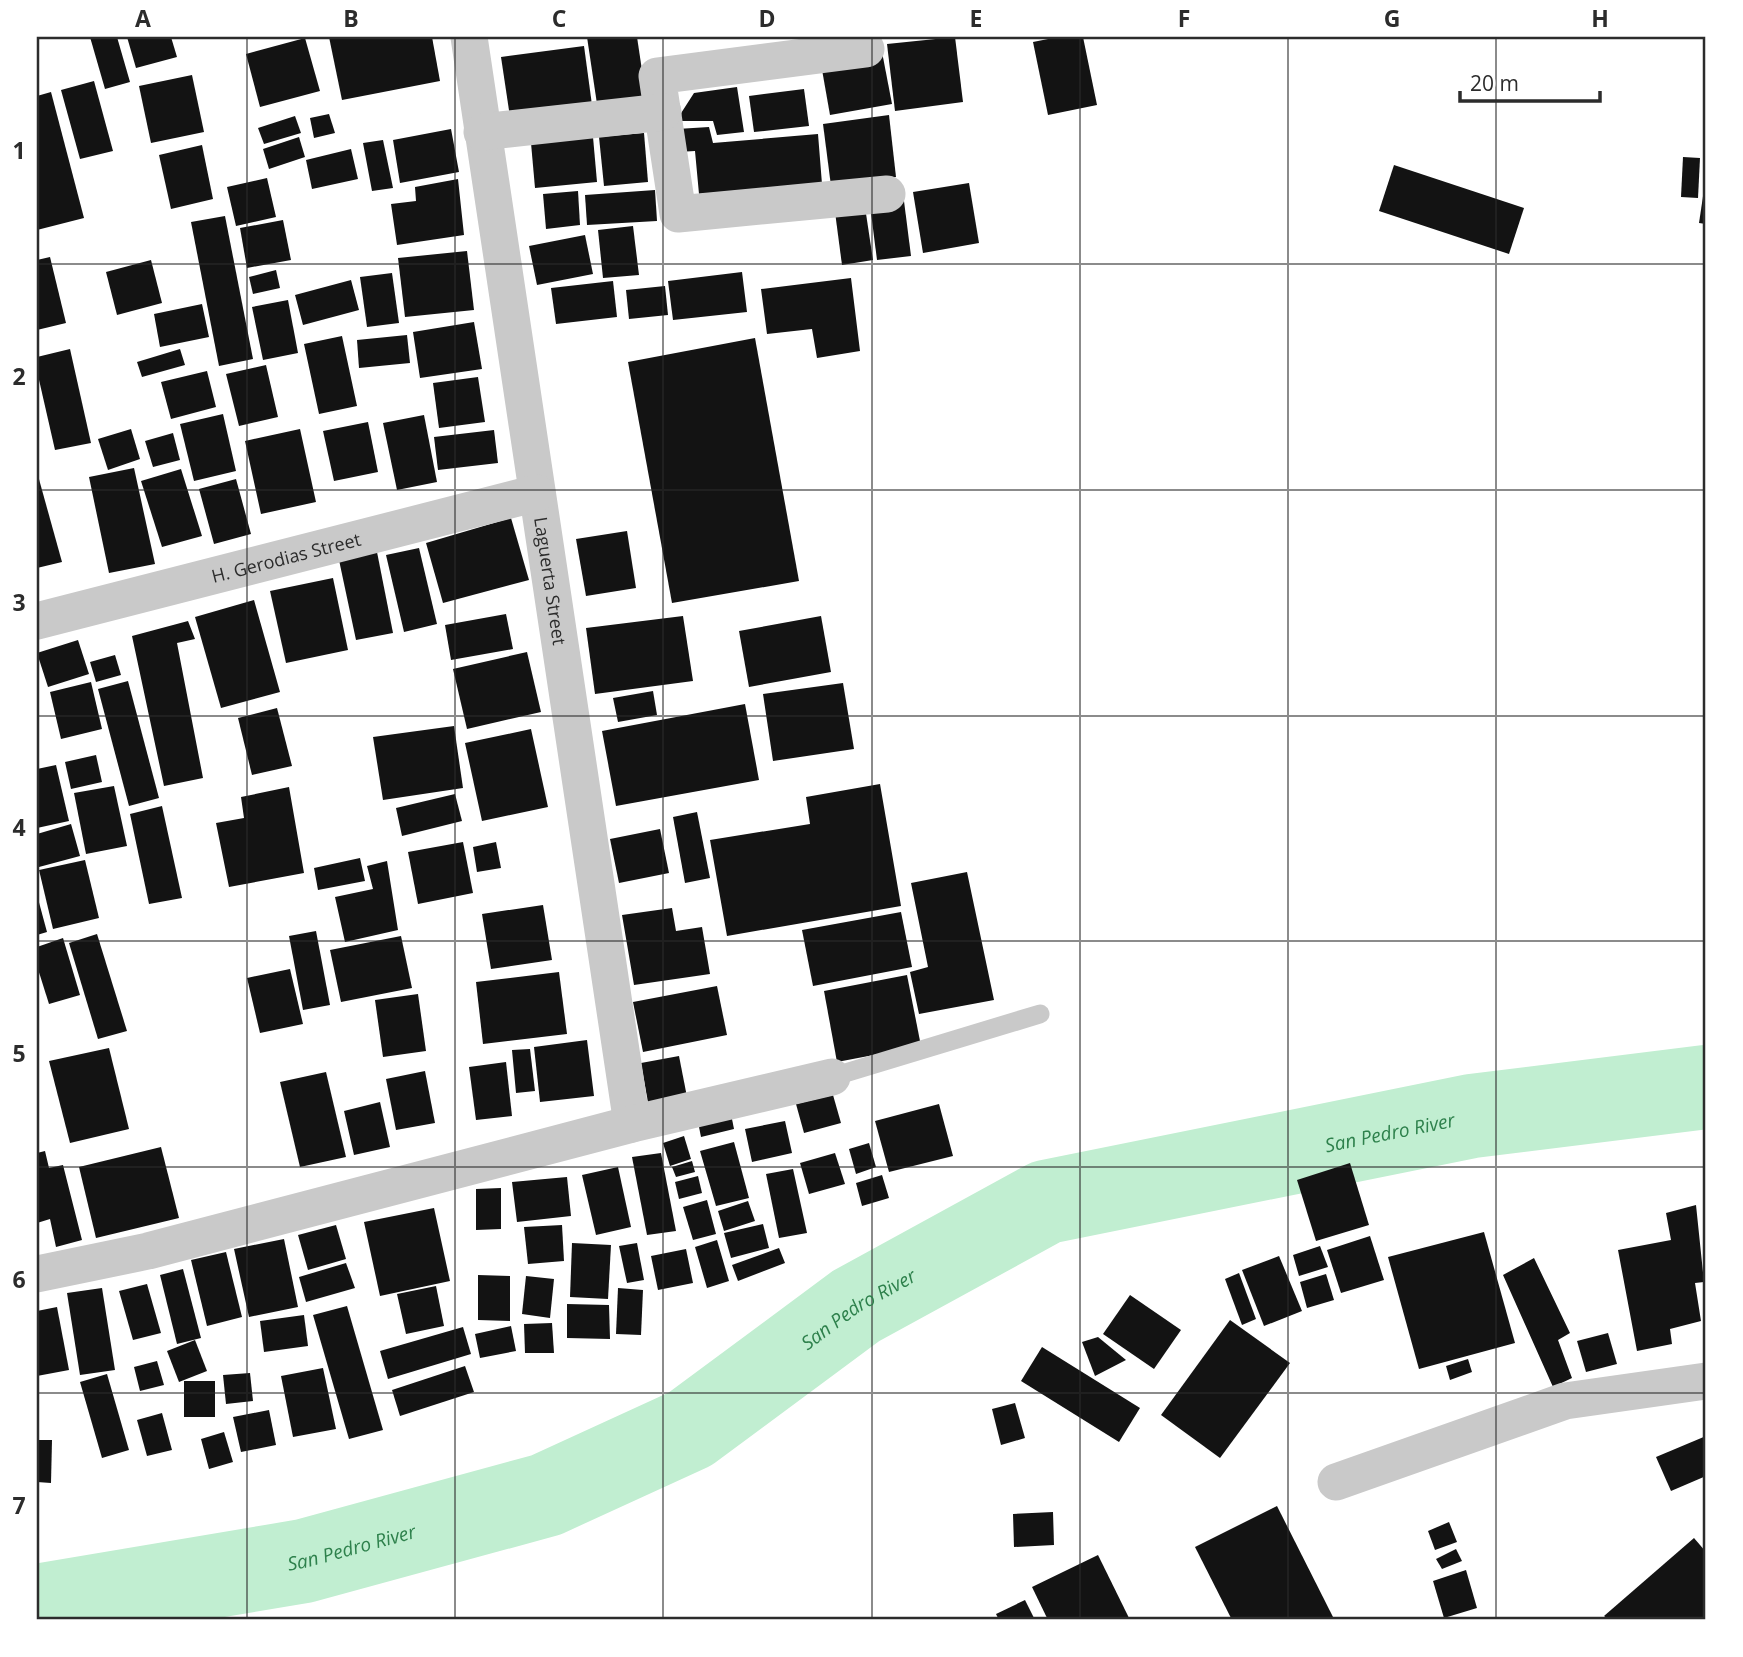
<svg xmlns="http://www.w3.org/2000/svg" width="1743" height="1657" font-family="'Open Sans',sans-serif">
<style>
.lines{fill:none;stroke-linecap:round;stroke-linejoin:round}
.river{stroke:#c1eed1;stroke-width:84}
.building{fill:#131313}
.lane{stroke:#c9c9c9;stroke-width:19}
.street{stroke:#c9c9c9;stroke-width:37}
.grid{fill:none;stroke:#2c2c2c;stroke-width:2;stroke-opacity:0.55}
.labels{text-anchor:middle;dominant-baseline:central;stroke-width:7;stroke-linejoin:round;paint-order:stroke}
.street-label{font-size:18px;fill:#2c2c2c;stroke:#fff}
.water-label{font-size:19px;font-style:italic;fill:#2e814c;stroke:#fff}
.neatline{fill:none;stroke:#2c2c2c;stroke-width:2.5}
.grid-label{font-size:23px;text-anchor:middle;font-weight:bold;fill:#2c2c2c}
</style>
<rect width="100%" height="100%" fill="#fff"/>
<g class="lines">
<!-- river -->
<path class="river" id="s1" d="M37,1606l267,-45 242,-66 144,-66 166,-123 190,-104 426,-86 234,-29"/>
</g>
<!-- building -->
<g class="building">
<path d="M90,37h27l13,45 -25,7z"/>
<path d="M127,37h44l6,20 -41,11z"/>
<path d="M329,37h103l8,44 -98,19z"/>
<path d="M587,37h50l9,60 -49,7z"/>
<path d="M955,37l8,65 -68,9 -8,-67z"/>
<path d="M1058,37h25l14,68 -49,10 -15,-73z"/>
<path d="M305,38l15,53 -60,16 -14,-53z"/>
<path d="M584,46l8,59 -82,12 -9,-60z"/>
<path d="M882,52l10,52 -62,11 -9,-51z"/>
<path d="M192,75l12,57 -53,11 -12,-57z"/>
<path d="M94,81l19,70 -33,8 -19,-69z"/>
<path d="M737,87l7,45 -27,3 -4,-14h-37l18,-28z"/>
<path d="M804,89l5,37 -55,6 -5,-36z"/>
<path d="M51,92l33,126 -47,12v-134z"/>
<path d="M329,114l6,19 -21,5 -4,-20z"/>
<path d="M889,115l7,62 -65,9 -8,-62z"/>
<path d="M295,116l6,17 -37,11 -6,-16z"/>
<path d="M709,127l4,16 105,-9 4,50 -123,10 -4,-43 -17,1 -1,-23z"/>
<path d="M451,129l8,43 -59,11 -7,-43z"/>
<path d="M644,133l4,49 -44,4 -5,-49z"/>
<path d="M299,137l6,20 -36,12 -6,-20z"/>
<path d="M593,137l4,45 -62,6 -4,-45z"/>
<path d="M383,140l10,48 -21,3 -9,-48z"/>
<path d="M202,145l11,54 -42,10 -12,-54z"/>
<path d="M351,149l7,30 -46,10 -6,-29z"/>
<path d="M1683,157l17,1 -2,40 -17,-1z"/>
<path d="M1394,165l130,43 -15,46 -130,-43z"/>
<path d="M267,178l9,39 -40,9 -9,-39z"/>
<path d="M458,179l6,56 -67,10 -6,-41 25,-3 -1,-14z"/>
<path d="M969,183l10,60 -56,10 -10,-61z"/>
<path d="M1705,183h1v41l-7,-1z"/>
<path d="M655,190l2,31 -70,4 -2,-30z"/>
<path d="M578,191l2,34 -34,4 -3,-35z"/>
<path d="M904,201l7,55 -34,4 -7,-55z"/>
<path d="M865,207l8,53 -31,5 -7,-53z"/>
<path d="M225,216l28,143 -34,7 -28,-144z"/>
<path d="M283,220l8,40 -44,8 -7,-40z"/>
<path d="M633,226l6,49 -36,3 -5,-48z"/>
<path d="M585,235l8,39 -56,11 -8,-39z"/>
<path d="M467,251l7,59 -69,7 -7,-59z"/>
<path d="M50,257l16,66 -29,7v-70z"/>
<path d="M151,260l11,43 -45,12 -11,-43z"/>
<path d="M276,270l4,18 -27,6 -4,-17z"/>
<path d="M742,272l5,40 -74,8 -5,-39z"/>
<path d="M392,273l7,50 -32,4 -7,-50z"/>
<path d="M851,278l9,73 -43,7 -5,-29 -45,5 -6,-45z"/>
<path d="M351,280l8,30 -56,15 -8,-30z"/>
<path d="M613,281l4,36 -61,7 -5,-36z"/>
<path d="M665,286l3,29 -39,4 -3,-29z"/>
<path d="M288,300l10,53 -35,7 -11,-53z"/>
<path d="M202,304l7,33 -49,10 -6,-33z"/>
<path d="M474,322l8,47 -62,9 -7,-46z"/>
<path d="M407,335l3,28 -51,5 -2,-28z"/>
<path d="M342,336l15,70 -38,8 -15,-70z"/>
<path d="M755,338l44,243 -127,22 -44,-241z"/>
<path d="M70,349l21,94 -36,7 -18,-79v-14z"/>
<path d="M180,349l5,16 -43,12 -5,-15z"/>
<path d="M266,365l12,52 -39,9 -13,-52z"/>
<path d="M207,371l9,36 -45,12 -10,-37z"/>
<path d="M478,377l7,45 -46,6 -6,-45z"/>
<path d="M223,414l13,57 -42,10 -14,-57z"/>
<path d="M424,415l13,67 -40,8 -14,-67z"/>
<path d="M368,422l10,50 -44,9 -11,-50z"/>
<path d="M131,429l9,30 -32,11 -10,-31z"/>
<path d="M300,429l16,73 -55,12 -16,-73z"/>
<path d="M494,430l4,33 -60,7 -4,-33z"/>
<path d="M173,433l7,27 -27,7 -8,-26z"/>
<path d="M134,468l21,96 -46,9 -20,-96z"/>
<path d="M181,469l21,67 -40,11 -21,-66z"/>
<path d="M37,472l25,90 -25,6z"/>
<path d="M236,479l15,55 -37,10 -15,-55z"/>
<path d="M511,518l18,62 -86,23 -17,-60z"/>
<path d="M627,531l9,57 -50,8 -10,-57z"/>
<path d="M419,548l18,76 -33,8 -18,-77z"/>
<path d="M377,552l16,81 -37,7 -17,-80z"/>
<path d="M333,578l15,72 -62,13 -16,-72z"/>
<path d="M254,600l26,92 -59,16 -26,-91z"/>
<path d="M506,614l7,35 -62,11 -6,-35z"/>
<path d="M683,616l10,65 -98,13 -9,-66z"/>
<path d="M821,616l10,56 -82,15 -10,-56z"/>
<path d="M188,621l7,18 -18,4 26,135 -39,8 -32,-150z"/>
<path d="M78,640l11,34 -41,13 -11,-34z"/>
<path d="M527,652l14,60 -74,17 -14,-60z"/>
<path d="M115,655l6,20 -25,7 -6,-20z"/>
<path d="M128,681l31,117 -30,8 -31,-117z"/>
<path d="M91,682l11,47 -41,10 -11,-47z"/>
<path d="M843,683l11,66 -81,12 -10,-67z"/>
<path d="M653,691l4,24 -39,7 -5,-24z"/>
<path d="M745,704l14,76 -143,26 -14,-75z"/>
<path d="M277,708l15,58 -40,9 -14,-57z"/>
<path d="M454,726l9,62 -80,12 -10,-63z"/>
<path d="M531,729l17,78 -66,14 -17,-78z"/>
<path d="M96,755l6,27 -31,7 -6,-27z"/>
<path d="M56,765l13,56 -32,7v-59z"/>
<path d="M880,784l21,122 -174,30 -17,-96 100,-16 -4,-27z"/>
<path d="M114,786l13,60 -41,8 -12,-61z"/>
<path d="M289,787l15,86 -75,14 -13,-64 28,-5 -3,-21z"/>
<path d="M455,794l7,27 -60,15 -6,-28z"/>
<path d="M162,806l20,92 -33,6 -19,-90z"/>
<path d="M697,812l13,66 -25,5 -12,-66z"/>
<path d="M71,824l9,32 -41,11 -2,-33z"/>
<path d="M660,829l9,44 -50,10 -9,-44z"/>
<path d="M463,842l10,51 -55,11 -10,-52z"/>
<path d="M496,842l5,26 -24,4 -4,-25z"/>
<path d="M360,858l5,23 -47,9 -4,-22z"/>
<path d="M85,860l14,58 -46,11 -14,-59z"/>
<path d="M387,861l11,69 -53,12 -10,-45 38,-8 -6,-23z"/>
<path d="M967,872l27,128 -75,14 -9,-42 18,-5 -17,-84z"/>
<path d="M37,895l10,37 -10,3z"/>
<path d="M543,905l9,55 -61,9 -9,-55z"/>
<path d="M672,908l4,23 26,-4 8,47 -76,11 -12,-70z"/>
<path d="M901,912l11,55 -99,19 -11,-56z"/>
<path d="M316,931l14,74 -27,5 -14,-74z"/>
<path d="M97,934l30,97 -29,8 -29,-96z"/>
<path d="M401,936l11,52 -71,14 -11,-52z"/>
<path d="M63,938l17,57 -31,9 -12,-38v-19z"/>
<path d="M290,969l13,55 -43,9 -13,-55z"/>
<path d="M559,972l8,62 -84,10 -7,-62z"/>
<path d="M907,975l14,71 -84,16 -13,-71z"/>
<path d="M717,986l10,49 -84,17 -10,-50z"/>
<path d="M418,994l8,57 -43,6 -8,-57z"/>
<path d="M587,1040l7,56 -54,6 -6,-55z"/>
<path d="M109,1048l20,81 -59,14 -21,-82z"/>
<path d="M530,1049l5,42 -19,2 -4,-43z"/>
<path d="M679,1056l9,46 -39,6 -8,-45z"/>
<path d="M506,1062l6,54 -36,4 -7,-53z"/>
<path d="M425,1071l10,52 -39,7 -10,-51z"/>
<path d="M326,1072l20,85 -46,10 -20,-85z"/>
<path d="M833,1095l8,28 -37,10 -8,-29z"/>
<path d="M380,1102l10,45 -36,8 -10,-44z"/>
<path d="M939,1104l14,52 -64,16 -14,-51z"/>
<path d="M730,1109l4,20 -33,8 -4,-20z"/>
<path d="M785,1121l7,32 -40,9 -7,-33z"/>
<path d="M684,1136l7,23 -21,7 -7,-23z"/>
<path d="M734,1142l15,56 -33,8 -16,-55z"/>
<path d="M869,1143l7,24 -20,7 -7,-25z"/>
<path d="M161,1147l18,71 -83,20 -17,-71z"/>
<path d="M45,1151l4,17 14,-3 19,75 -26,7 -6,-28 -13,4v-70z"/>
<path d="M661,1153l15,78 -29,4 -15,-78z"/>
<path d="M835,1153l10,31 -36,10 -9,-31z"/>
<path d="M692,1161l3,11 -19,5 -4,-10z"/>
<path d="M1350,1163l19,62 -53,16 -19,-61z"/>
<path d="M618,1167l13,60 -35,8 -14,-60z"/>
<path d="M793,1169l14,64 -28,5 -13,-64z"/>
<path d="M882,1175l7,23 -27,8 -6,-23z"/>
<path d="M698,1176l4,17 -23,6 -4,-17z"/>
<path d="M567,1177l4,39 -54,6 -5,-40z"/>
<path d="M501,1188v41l-25,1v-41z"/>
<path d="M707,1200l9,34 -23,6 -10,-33z"/>
<path d="M748,1201l7,20 -31,10 -6,-20z"/>
<path d="M1696,1205l8,77 -9,1 6,38 -31,8 2,15 -35,7 -19,-101 53,-10 -5,-27z"/>
<path d="M434,1208l16,73 -70,15 -16,-74z"/>
<path d="M763,1224l6,24 -38,10 -7,-25z"/>
<path d="M336,1225l10,34 -38,11 -10,-35z"/>
<path d="M562,1225l2,36 -36,3 -4,-37z"/>
<path d="M1484,1232l31,111 -96,26 -31,-112z"/>
<path d="M1370,1236l14,44 -43,13 -14,-43z"/>
<path d="M284,1239l14,68 -49,10 -15,-68z"/>
<path d="M717,1240l12,41 -22,7 -12,-41z"/>
<path d="M572,1243l39,2 -3,54 -38,-2z"/>
<path d="M637,1243l7,37 -17,3 -8,-37z"/>
<path d="M1320,1246l8,21 -29,9 -6,-21z"/>
<path d="M779,1248l6,15 -47,18 -6,-16z"/>
<path d="M686,1249l7,34 -35,7 -7,-34z"/>
<path d="M226,1252l16,65 -35,9 -16,-66z"/>
<path d="M1279,1256l23,55 -38,15 -22,-56z"/>
<path d="M1534,1258l36,75 -12,7 14,38 -19,9 -50,-112z"/>
<path d="M346,1263l9,25 -49,14 -7,-25z"/>
<path d="M183,1269l18,69 -24,6 -17,-69z"/>
<path d="M1239,1273l17,46 -14,6 -17,-46z"/>
<path d="M1326,1274l8,26 -27,8 -7,-26z"/>
<path d="M478,1275l32,1v45l-32,-1z"/>
<path d="M526,1276l28,3 -4,39 -28,-4z"/>
<path d="M147,1284l14,49 -28,7 -14,-49z"/>
<path d="M436,1286l8,40 -38,8 -9,-40z"/>
<path d="M102,1288l13,82 -35,5 -13,-82z"/>
<path d="M618,1288l25,2 -2,45 -25,-1z"/>
<path d="M1130,1295l51,35 -27,39 -51,-35z"/>
<path d="M567,1304l42,1 1,34 -43,-1z"/>
<path d="M347,1306l36,124 -34,9 -36,-124z"/>
<path d="M57,1307l12,63 -32,6v-65z"/>
<path d="M304,1315l4,31 -44,6 -4,-31z"/>
<path d="M1230,1320l60,43 -70,95 -59,-43z"/>
<path d="M552,1323l2,30h-29l-1,-29z"/>
<path d="M511,1326l5,25 -36,7 -5,-24z"/>
<path d="M463,1327l8,27 -83,25 -8,-28z"/>
<path d="M1608,1333l9,31 -31,8 -9,-31z"/>
<path d="M1098,1337l28,23 -31,16 -13,-34z"/>
<path d="M195,1340l12,31 -28,11 -12,-31z"/>
<path d="M1042,1347l98,61 -21,34 -98,-61z"/>
<path d="M1468,1359l4,13 -22,8 -4,-14z"/>
<path d="M157,1361l7,24 -24,6 -6,-24z"/>
<path d="M465,1366l9,26 -74,24 -8,-26z"/>
<path d="M323,1368l13,61 -43,8 -12,-61z"/>
<path d="M250,1373l3,28 -27,3 -3,-29z"/>
<path d="M107,1374l22,76 -27,8 -22,-76z"/>
<rect x="184" y="1381" width="31" height="36"/>
<path d="M1015,1403l10,35 -24,7 -9,-36z"/>
<path d="M269,1410l7,35 -35,7 -8,-35z"/>
<path d="M162,1413l10,37 -25,6 -10,-36z"/>
<path d="M224,1432l9,30 -24,7 -8,-30z"/>
<path d="M1706,1436v40l-35,15 -15,-34z"/>
<path d="M37,1440h15l-1,43 -14,-1z"/>
<path d="M1277,1506l56,111 -6,3h-95l-37,-73z"/>
<path d="M1053,1512l1,33 -40,2 -1,-33z"/>
<path d="M1449,1522l8,20 -22,8 -7,-19z"/>
<path d="M1694,1538l12,14v68h-97l-5,-4z"/>
<path d="M1456,1549l6,12 -20,8 -6,-10z"/>
<path d="M1098,1555l32,65h-82l-16,-33z"/>
<path d="M1466,1570l11,38 -33,10 -11,-37z"/>
<path d="M1025,1600l10,20h-36l-3,-6z"/>
</g>
<g class="lines">
<!-- lane -->
<path class="lane" d="M832,1077l208,-63"/>
<!-- street -->
<g class="street">
<path id="s2" d="M469,37l163,1087"/>
<path d="M866,49l-209,27 21,138 209,-20"/>
<path d="M482,132l181,-20"/>
<path id="s3" d="M37,621l500,-128"/>
<path d="M37,1274l111,-23 484,-127 200,-47"/>
<path d="M1336,1482l229,-81 141,-20"/>
</g>
</g>
<!-- grid -->
<path class="grid" d="M247,37v1583M455,37v1583M663,37v1583M872,37v1583M1080,37v1583M1288,37v1583M1496,37v1583M37,264h1669M37,490h1669M37,716h1669M37,941h1669M37,1167h1669M37,1393h1669"/>
<g class="labels">
<!-- street labels -->
<g class="street-label">
<text stroke="none"><textPath href="#s3" startOffset="257">H. Gerodias Street</textPath></text>
<text stroke="none"><textPath href="#s2" startOffset="550">Laguerta Street</textPath></text>
</g>
<!-- water labels -->
<g class="water-label">
<text stroke="none"><textPath href="#s1" startOffset="1454">San Pedro River</textPath></text>
<text stroke="none"><textPath href="#s1" startOffset="887">San Pedro River</textPath></text>
<text stroke="none"><textPath href="#s1" startOffset="320">San Pedro River</textPath></text>
</g>
</g>
<!-- border -->
<rect width="1743" height="1657" fill="none" stroke="#ffffff" stroke-width="77"/>
<!-- scale -->
<path d="M1460 91v10h140v-10" fill="none" stroke="#2c2c2c" stroke-width="3.5"/>
<text x="1470" y="91" font-size="21" fill="#2c2c2c" stroke="#ffffff" stroke-width="5" paint-order="stroke">20 m</text>
<rect x="38" y="38" width="1666" height="1580" class="neatline"/>
<g class="grid-label">
<text x="143" y="27">A</text>
<text x="351" y="27">B</text>
<text x="559" y="27">C</text>
<text x="767" y="27">D</text>
<text x="976" y="27">E</text>
<text x="1184" y="27">F</text>
<text x="1392" y="27">G</text>
<text x="1600" y="27">H</text>
<text x="19" y="159">1</text>
<text x="19" y="385">2</text>
<text x="19" y="611">3</text>
<text x="19" y="836">4</text>
<text x="19" y="1062">5</text>
<text x="19" y="1288">6</text>
<text x="19" y="1514">7</text>
</g>
</svg>
